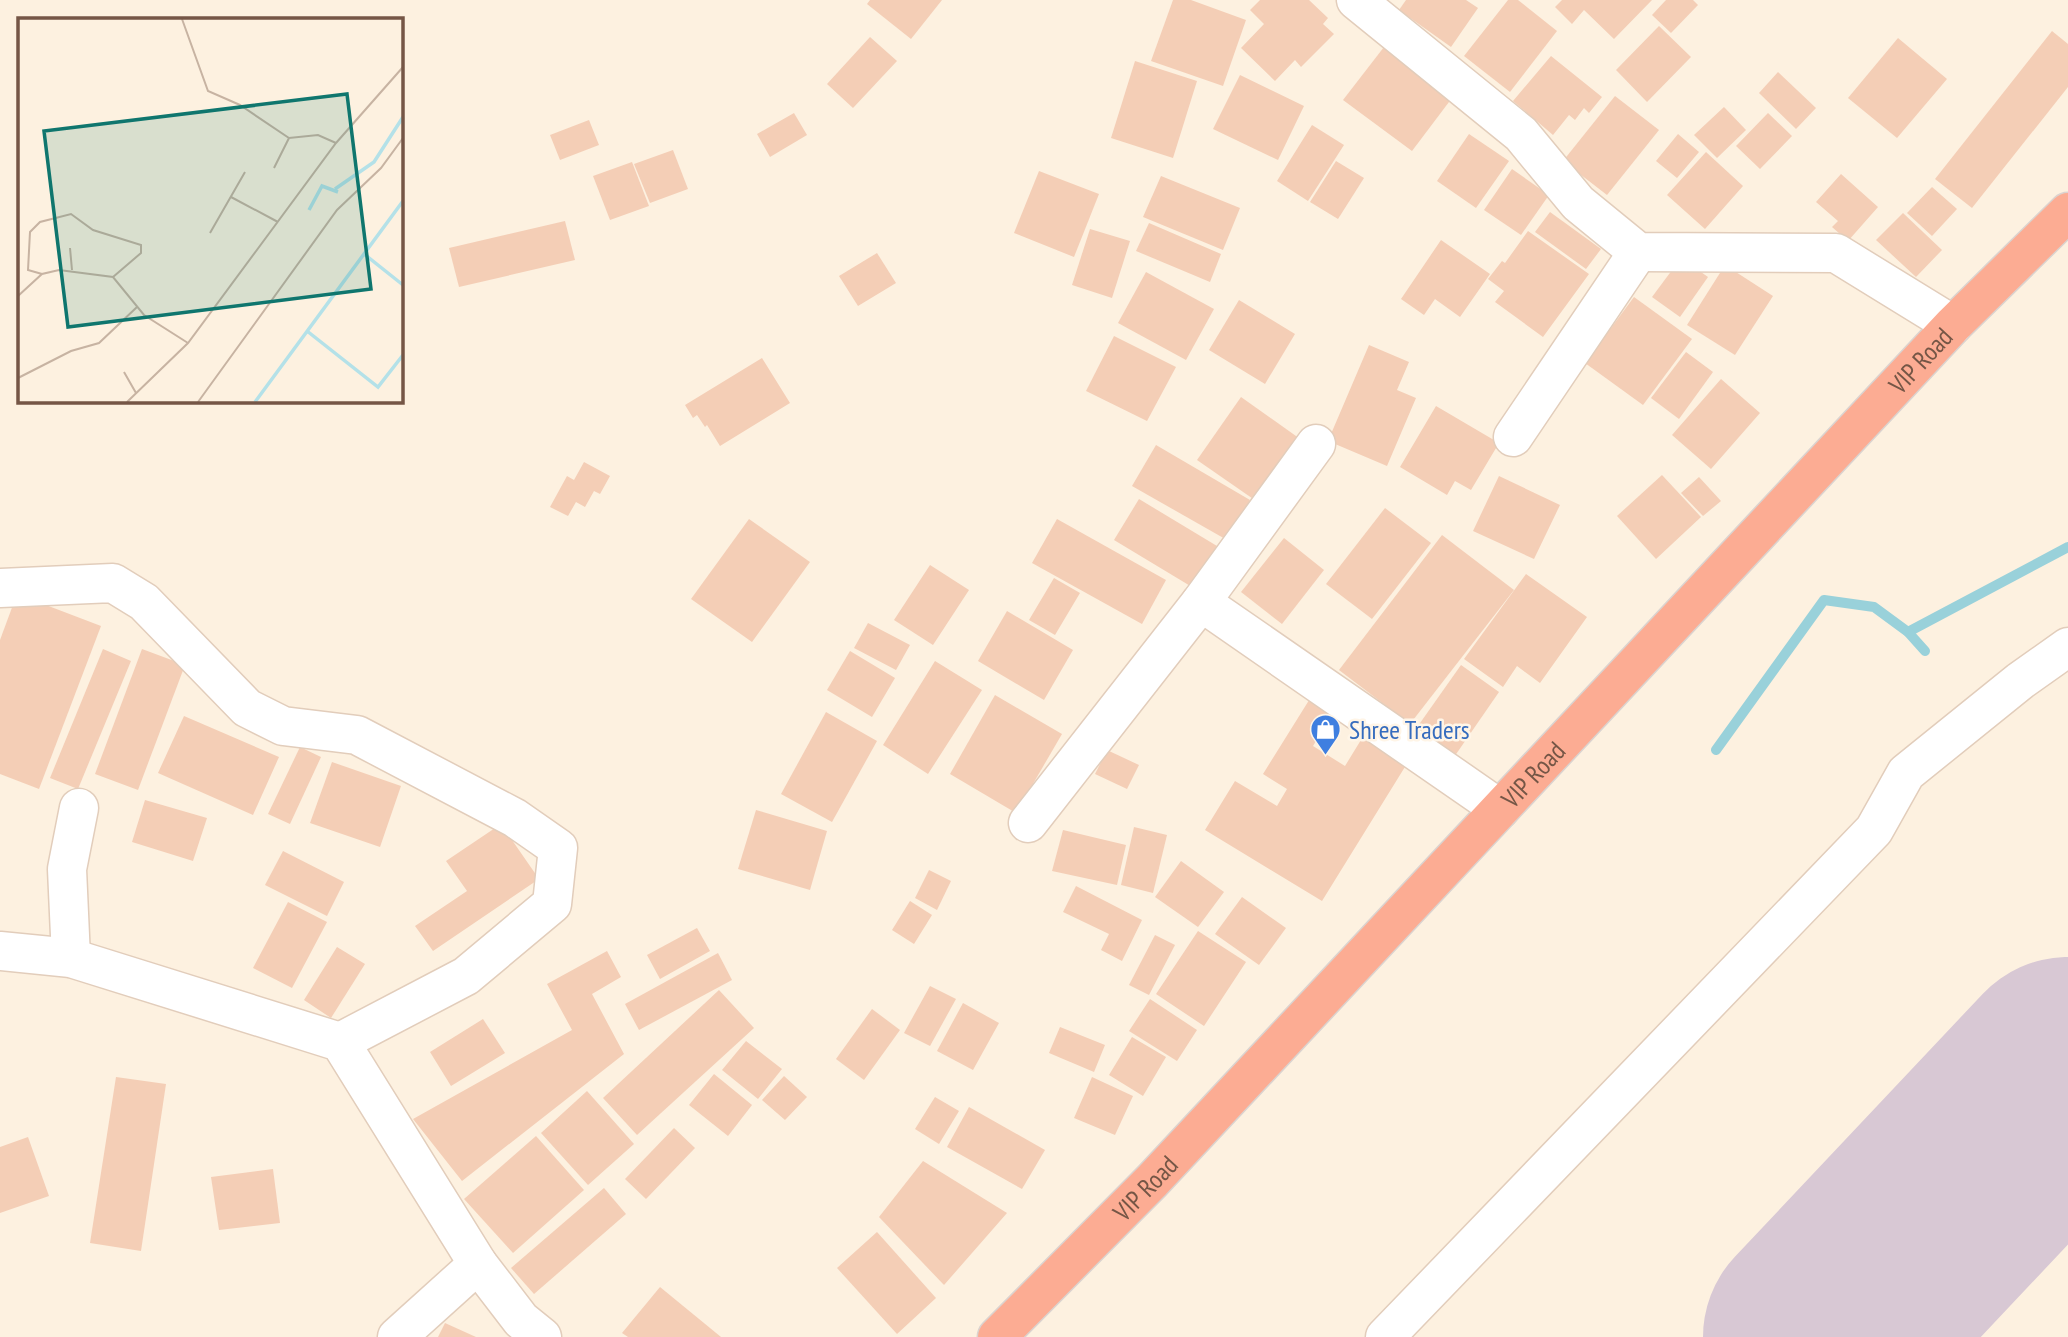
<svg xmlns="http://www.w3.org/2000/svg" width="2068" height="1337" font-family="'PT Sans Narrow',sans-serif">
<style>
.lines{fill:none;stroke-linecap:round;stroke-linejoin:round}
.stream{stroke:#99d1da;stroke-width:10}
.taxiway{stroke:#d8c8d4;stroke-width:94}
.runway{stroke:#d8c8d4;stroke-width:234}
.building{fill:#f4ceb6}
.minor-casing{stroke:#e2cdbb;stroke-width:41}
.highway-casing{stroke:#dbd3cf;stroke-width:41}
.minor{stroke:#fff;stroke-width:38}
.highway{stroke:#fcac93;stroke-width:38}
.labels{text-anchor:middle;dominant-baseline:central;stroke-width:5;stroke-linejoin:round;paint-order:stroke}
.street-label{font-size:26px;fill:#755646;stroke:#fff5e7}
.shop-label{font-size:26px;fill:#366cbe;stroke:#fff5e7;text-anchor:start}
.inset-river{fill:none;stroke:#b4e1e8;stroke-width:3.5}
.inset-road{fill:none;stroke:#c7b3a2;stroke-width:2}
.view{fill:#0f766e;fill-opacity:0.15;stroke:#0f766e;stroke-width:3.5}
.inset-edge{fill:none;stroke:#755646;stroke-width:3.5}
</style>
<rect width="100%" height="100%" fill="#fdf1e0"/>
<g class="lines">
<!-- stream -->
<g class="stream">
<path d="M1908,632l160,-85"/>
<path d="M1716,750l108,-150 50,7 34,25 17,19"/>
</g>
<!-- taxiway -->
<path class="taxiway" d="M2048,1096l20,20"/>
<!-- runway -->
<path class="runway" d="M1820,1337l248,-263"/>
</g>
<!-- building -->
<g class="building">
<path d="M870,0h72l-31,39 -44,-35z"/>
<path d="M1173,0h18l55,20 -23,66 -72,-25z"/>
<path d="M1260,0h49l19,18 -5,6 11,10 -33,33 -6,-7 -20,21 -34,-33 23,-24 -14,-14z"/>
<path d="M1406,0h60l12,8 -27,39 -52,-37z"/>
<path d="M1508,0h10l39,31 -47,61 -46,-36z"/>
<path d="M1562,0h90l-38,39 -30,-29 -12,14 -17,-17z"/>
<path d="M1666,0h27l5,5 -27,28 -19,-18z"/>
<path d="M1659,26l32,31 -44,45 -31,-32z"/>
<path d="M2052,31l16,13v43l-96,121 -37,-29z"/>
<path d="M870,37l27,24 -44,47 -26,-24z"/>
<path d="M1898,38l49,41 -50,59 -49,-40z"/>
<path d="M1384,47l68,51 -40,53 -69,-51z"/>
<path d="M1551,56l51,41 -13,16 -5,-5 -9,12 -6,-5 -16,20 -40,-34z"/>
<path d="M1135,61l62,20 -24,77 -62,-20z"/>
<path d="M1778,72l38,36 -20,21 -37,-36z"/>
<path d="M1240,75l64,31 -26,54 -65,-31z"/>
<path d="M1615,96l44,34 -52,65 -44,-34z"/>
<path d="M1724,107l22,23 -29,28 -23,-23z"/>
<path d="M794,113l13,22 -37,22 -13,-23z"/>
<path d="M1768,113l24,23 -32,33 -24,-23z"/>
<path d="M589,120l10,25 -39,15 -10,-25z"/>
<path d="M1312,125l32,20 -36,56 -31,-20z"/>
<path d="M1469,134l40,27 -33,47 -39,-27z"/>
<path d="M1678,134l21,18 -22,26 -21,-17z"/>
<path d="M673,150l15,39 -38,14 -16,-39z"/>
<path d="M1706,152l37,34 -38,43 -38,-34z"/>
<path d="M1336,161l28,17 -26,41 -28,-17z"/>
<path d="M632,162l17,44 -39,14 -17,-44z"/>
<path d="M1512,169l37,26 -28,40 -37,-25z"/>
<path d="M1039,171l60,23 -25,63 -60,-24z"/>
<path d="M1841,174l37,33 -30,34 -16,-14 6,-6 -22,-19z"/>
<path d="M1161,176l79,32 -17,42 -80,-33z"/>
<path d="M1932,187l25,22 -25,27 -25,-23z"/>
<path d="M1550,212l51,37 -15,20 -51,-37z"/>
<path d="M1903,213l39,37 -26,27 -40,-37z"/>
<path d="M565,221l10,39 -116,27 -10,-39z"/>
<path d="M1149,223l72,31 -11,28 -74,-31z"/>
<path d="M1090,229l40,12 -18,57 -40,-13z"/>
<path d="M1528,231l61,43 -46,63 -48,-35 9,-11 -16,-12 14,-18 3,2z"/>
<path d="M1441,240l49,34 -30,43 -25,-18 -11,16 -23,-16z"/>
<path d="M877,253l19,30 -38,23 -19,-30z"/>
<path d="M1681,258l27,19 -28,40 -28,-20z"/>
<path d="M1725,265l48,31 -38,59 -48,-30z"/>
<path d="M1146,272l68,37 -28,51 -68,-37z"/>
<path d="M1634,297l58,42 -49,66 -58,-42z"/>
<path d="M1239,300l56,34 -30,50 -56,-34z"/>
<path d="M1114,336l62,31 -29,54 -61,-30z"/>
<path d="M1369,345l40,17 -12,28 19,8 -29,68 -59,-25z"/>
<path d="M1686,352l27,20 -34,47 -28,-21z"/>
<path d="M762,358l28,45 -70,43 -13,-21 -2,2 -8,-12 -4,3 -8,-13z"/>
<path d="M1721,379l39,34 -49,56 -39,-34z"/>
<path d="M1241,397l62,44 -44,62 -62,-43z"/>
<path d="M1436,406l63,37 -28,47 -16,-9 -8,14 -47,-28z"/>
<path d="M1156,445l94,55 -23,40 -95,-54z"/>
<path d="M584,462l26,14 -10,18 -6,-3 -9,16 -9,-5 -8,14 -18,-9 17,-31 7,4z"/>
<path d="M1662,475l39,42 -45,42 -39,-43z"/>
<path d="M1499,476l61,29 -26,54 -61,-28z"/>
<path d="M1699,477l22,24 -18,15 -22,-23z"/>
<path d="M1139,499l78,47 -25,41 -78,-47z"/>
<path d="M1385,508l46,35 -59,76 -46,-35z"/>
<path d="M749,519l61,43 -58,80 -61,-43z"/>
<path d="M1057,519l109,61 -24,44 -110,-61z"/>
<path d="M1442,535l72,55 -104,134 -71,-54z"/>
<path d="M1284,538l40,32 -42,54 -41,-32z"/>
<path d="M930,565l39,25 -36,55 -39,-25z"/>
<path d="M1526,574l61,43 -47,66 -23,-17 -14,21 -39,-28z"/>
<path d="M1054,578l26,15 -25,42 -26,-15z"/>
<path d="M17,594l84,32 -62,163 -39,-15v-134z"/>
<path d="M1007,611l66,39 -29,50 -66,-39z"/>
<path d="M868,623l42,22 -14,25 -42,-22z"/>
<path d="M103,649l28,12 -53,128 -28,-11z"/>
<path d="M142,649l43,16 -47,125 -43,-16z"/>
<path d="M850,651l45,27 -23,39 -45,-27z"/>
<path d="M935,661l47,29 -54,84 -45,-29z"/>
<path d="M1461,665l38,27 -47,68 -39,-27z"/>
<path d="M995,695l67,39 -46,79 -66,-39z"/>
<path d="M1311,697l23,14 -21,35 32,20 19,-31 44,27 -86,139 -117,-71 30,-49 42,25 10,-17 -24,-15z"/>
<path d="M826,712l51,29 -45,81 -51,-28z"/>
<path d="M184,716l95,41 -26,58 -95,-42z"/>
<path d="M300,747l21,10 -31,67 -22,-10z"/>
<path d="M1107,750l32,15 -12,24 -32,-15z"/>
<path d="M332,762l69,24 -21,61 -70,-24z"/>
<path d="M145,800l62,18 -14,43 -61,-19z"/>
<path d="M756,810l71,21 -17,59 -72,-21z"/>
<path d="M501,824l38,55 -106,72 -18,-25 52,-35 -21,-30z"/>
<path d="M1134,827l33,8 -14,58 -32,-8z"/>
<path d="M1063,830l63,15 -9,40 -65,-14z"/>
<path d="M283,851l61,31 -17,34 -62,-31z"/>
<path d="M1181,861l43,31 -26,35 -43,-30z"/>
<path d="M929,870l22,11 -14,29 -22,-12z"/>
<path d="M1076,886l66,34 -20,41 -21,-11 8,-16 -46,-22z"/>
<path d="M1242,897l44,31 -27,37 -44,-31z"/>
<path d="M910,901l22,14 -18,29 -22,-14z"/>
<path d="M288,902l39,20 -35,66 -39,-20z"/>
<path d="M697,928l13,23 -50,28 -13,-24z"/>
<path d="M1198,931l48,31 -42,64 -48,-32z"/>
<path d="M1155,935l20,10 -26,50 -20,-10z"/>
<path d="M337,947l28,17 -34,54 -27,-18z"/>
<path d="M607,951l14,26 -29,17 32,60 -162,127 -49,-62 159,-89 -25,-46z"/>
<path d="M718,953l14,27 -93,50 -14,-26z"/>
<path d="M930,986l26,13 -26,47 -26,-13z"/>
<path d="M719,990l35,38 -117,107 -34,-37z"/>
<path d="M1150,999l47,31 -20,31 -48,-30z"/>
<path d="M963,1003l36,20 -26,47 -36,-19z"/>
<path d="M872,1009l28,21 -36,50 -28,-21z"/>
<path d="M483,1019l22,34 -54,33 -21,-34z"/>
<path d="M1060,1027l45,18 -11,27 -45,-19z"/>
<path d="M1132,1037l34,20 -23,39 -34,-21z"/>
<path d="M746,1041l36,28 -24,30 -36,-29z"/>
<path d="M714,1074l38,31 -24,31 -39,-31z"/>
<path d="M784,1076l23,21 -22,23 -23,-20z"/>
<path d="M116,1077l50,7 -25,167 -51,-8z"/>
<path d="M1092,1077l41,19 -18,39 -41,-17z"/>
<path d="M587,1091l47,53 -46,41 -47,-52z"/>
<path d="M935,1097l24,14 -20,33 -24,-15z"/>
<path d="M969,1107l76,43 -23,39 -75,-42z"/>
<path d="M674,1128l21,20 -49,51 -21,-20z"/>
<path d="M536,1136l48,54 -71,63 -49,-54z"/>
<path d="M28,1137l21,59 -49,17v-66z"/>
<path d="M923,1161l84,52 -63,72 -65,-68z"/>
<path d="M273,1169l7,54 -61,7 -8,-53z"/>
<path d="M604,1188l22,26 -92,80 -23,-26z"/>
<path d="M877,1232l59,66 -39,36 -60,-66z"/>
<path d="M660,1287l61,50h-93l-6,-4z"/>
<path d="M445,1323l31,14h-38z"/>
</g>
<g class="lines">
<defs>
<g id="minor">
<path d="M1356,0l165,134 57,69 60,49 198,1 117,72"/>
<path d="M1513,437l125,-185"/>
<path d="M0,588l113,-5 31,19 103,106 36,18 74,9 158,83 43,30 -6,56 -86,72 -126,66"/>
<path d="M1201,602l299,207"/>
<path d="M1028,823l173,-221 115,-158"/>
<path d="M0,951l71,7 269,84 138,222 43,56 21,17"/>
<path d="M71,958l-4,-89 12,-61"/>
<path d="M397,1337l81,-73"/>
<path d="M1385,1337l489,-507 32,-57 114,-92 48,-34"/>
</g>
<g id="highway">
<path id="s1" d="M997,1337l155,-156 801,-856 115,-113"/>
</g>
</defs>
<!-- minor casing -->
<use href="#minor" class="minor-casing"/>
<!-- highway casing -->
<use href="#highway" class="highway-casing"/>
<!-- minor -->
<use href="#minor" class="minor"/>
<!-- highway -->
<use href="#highway" class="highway"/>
</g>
<!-- icons -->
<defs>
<symbol id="shop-pin" viewBox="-11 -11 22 30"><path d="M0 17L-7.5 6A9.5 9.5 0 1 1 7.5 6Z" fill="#3f7fe0" stroke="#fff5e7"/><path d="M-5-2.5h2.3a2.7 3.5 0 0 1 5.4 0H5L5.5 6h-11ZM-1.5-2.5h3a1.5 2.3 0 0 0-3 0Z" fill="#fff"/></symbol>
</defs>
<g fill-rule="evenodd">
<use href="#shop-pin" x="1308" y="712" width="35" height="47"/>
</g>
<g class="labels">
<!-- street labels -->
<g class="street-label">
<text stroke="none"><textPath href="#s1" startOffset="1344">VIP Road</textPath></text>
<text stroke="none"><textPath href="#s1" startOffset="777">VIP Road</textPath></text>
<text stroke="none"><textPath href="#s1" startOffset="210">VIP Road</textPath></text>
</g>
<!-- shop labels -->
<g class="shop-label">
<text x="1349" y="729">Shree Traders</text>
</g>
</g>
<!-- overview -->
<g transform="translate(18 18)">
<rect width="385" height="385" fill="#fdf1e0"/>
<path class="inset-river" d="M317,171l39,-27 29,-45M291,192l13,-24 16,6M346,236l39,31M289,313l71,56 25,-32M237,384l148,-201"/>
<path class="inset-road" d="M164,1l26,72 32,14 49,33 29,-3 18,8M256,150l15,-30M213,179l47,25M192,215l35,-61M52,230l2,22M24,256l-14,-4 2,-38 10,-10 31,-8 22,16 48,15v8l-28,24M0,278l24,-22 17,-4 54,7 31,38 44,28M106,354l12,21M0,360l53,-27 28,-8 38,-36M109,384l61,-59 148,-200 67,-76M180,384l139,-192 44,-42 22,-30"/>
<path class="view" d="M329,76l24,195 -303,38 -24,-196z"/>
<rect width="385" height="385" class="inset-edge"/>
</g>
</svg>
